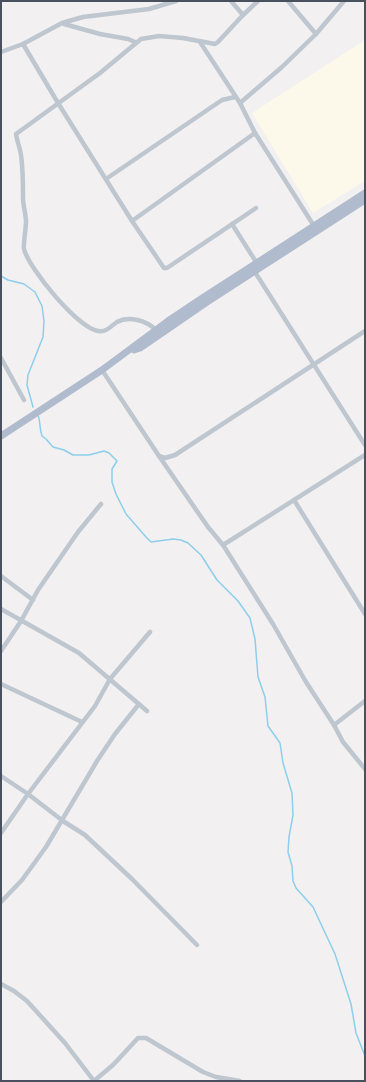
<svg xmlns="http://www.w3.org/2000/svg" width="366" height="1082" font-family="Rubik,sans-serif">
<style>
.commercial{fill:#fcf9ea}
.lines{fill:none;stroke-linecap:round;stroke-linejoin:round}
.stream{stroke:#8dceec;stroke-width:1.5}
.minor{stroke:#bec6cf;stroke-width:4.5}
.primary{stroke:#b0bcce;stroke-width:7}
</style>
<rect width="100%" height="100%" fill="#f2f0f0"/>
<!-- commercial -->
<path class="commercial" d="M365,40v141l-52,32 -61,-100z"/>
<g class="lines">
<!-- stream -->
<g class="stream">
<path d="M1,276l7,4 16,4 11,8 7,14 2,15 -1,16 -15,38 -1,10 6,22"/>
<path d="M38,415c3,8 1,13 4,21l4,3 7,8 11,3 9,5h16l15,-4 5,2 8,8 -5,8v13l4,12 10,20 20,23 5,5 22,-3 8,1 7,3 13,12 16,25 21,21 12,17 5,21 3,38 7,20 3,29 12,17 3,20 9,30 1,22 -4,22 -1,15 4,14 1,15 3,7 17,19 22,47 16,50 5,29 9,23"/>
</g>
<!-- minor -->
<g class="minor">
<path d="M231,1l12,14"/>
<path d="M288,1l28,33"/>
<path d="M64,24l36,10 28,5 7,3"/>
<path d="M200,42l40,61 15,30 59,93"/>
<path d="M23,44l35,59 74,118 32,47h3l89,-60"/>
<path d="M1,52l22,-8 39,-21 21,-6 66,-8 27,-8"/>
<path d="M240,103l42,-36 34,-33 28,-33"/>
<path d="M106,179l116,-79 13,-3"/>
<path d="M132,221l123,-88"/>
<path d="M232,224l26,41"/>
<path d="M253,269l112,176"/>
<path d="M156,330c-9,-9 -27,-15 -39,-8 -6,4 -11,11 -19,9 -20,-3 -69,-62 -74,-82 -1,-3 2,-21 2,-27 0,-8 -3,-16 -3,-24 0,-15 0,-29 -2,-43 -1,-7 -4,-14 -5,-21l84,-61 41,-34 18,-3 24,2 32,6 3,-2 25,-27 15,-14"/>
<path d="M1,358l23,42"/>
<path d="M102,370l57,86 6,2 10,-3 190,-124"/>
<path d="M159,456l49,71 15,18 50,79 33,58 28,43 9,17 22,27"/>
<path d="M294,500l71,114"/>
<path d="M223,545l142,-90"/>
<path d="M1,576l32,24"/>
<path d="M1,609l78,44 68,58"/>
<path d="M1,651l20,-30 17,-31 40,-58 23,-28"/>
<path d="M1,684l81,38"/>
<path d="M334,725l31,-24"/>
<path d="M1,776l27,18 35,27 22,14 47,44 65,66"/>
<path d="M1,833l27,-39 67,-88 15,-27 40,-47"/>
<path d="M1,902l21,-22 24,-33 51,-86 18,-27 24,-30"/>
<path d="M1,984l13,7 13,10 38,42 29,38"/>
<path d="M94,1081l19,-16 25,-27h8l57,34 13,5 24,4"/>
</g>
<!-- primary -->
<g class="primary">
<path d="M134,350l6,-2 67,-46 158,-102"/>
<path d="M1,436l101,-66 66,-49 36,-24 161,-104"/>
</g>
</g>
<!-- border -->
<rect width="366" height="1082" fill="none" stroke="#48515d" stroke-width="4"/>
</svg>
